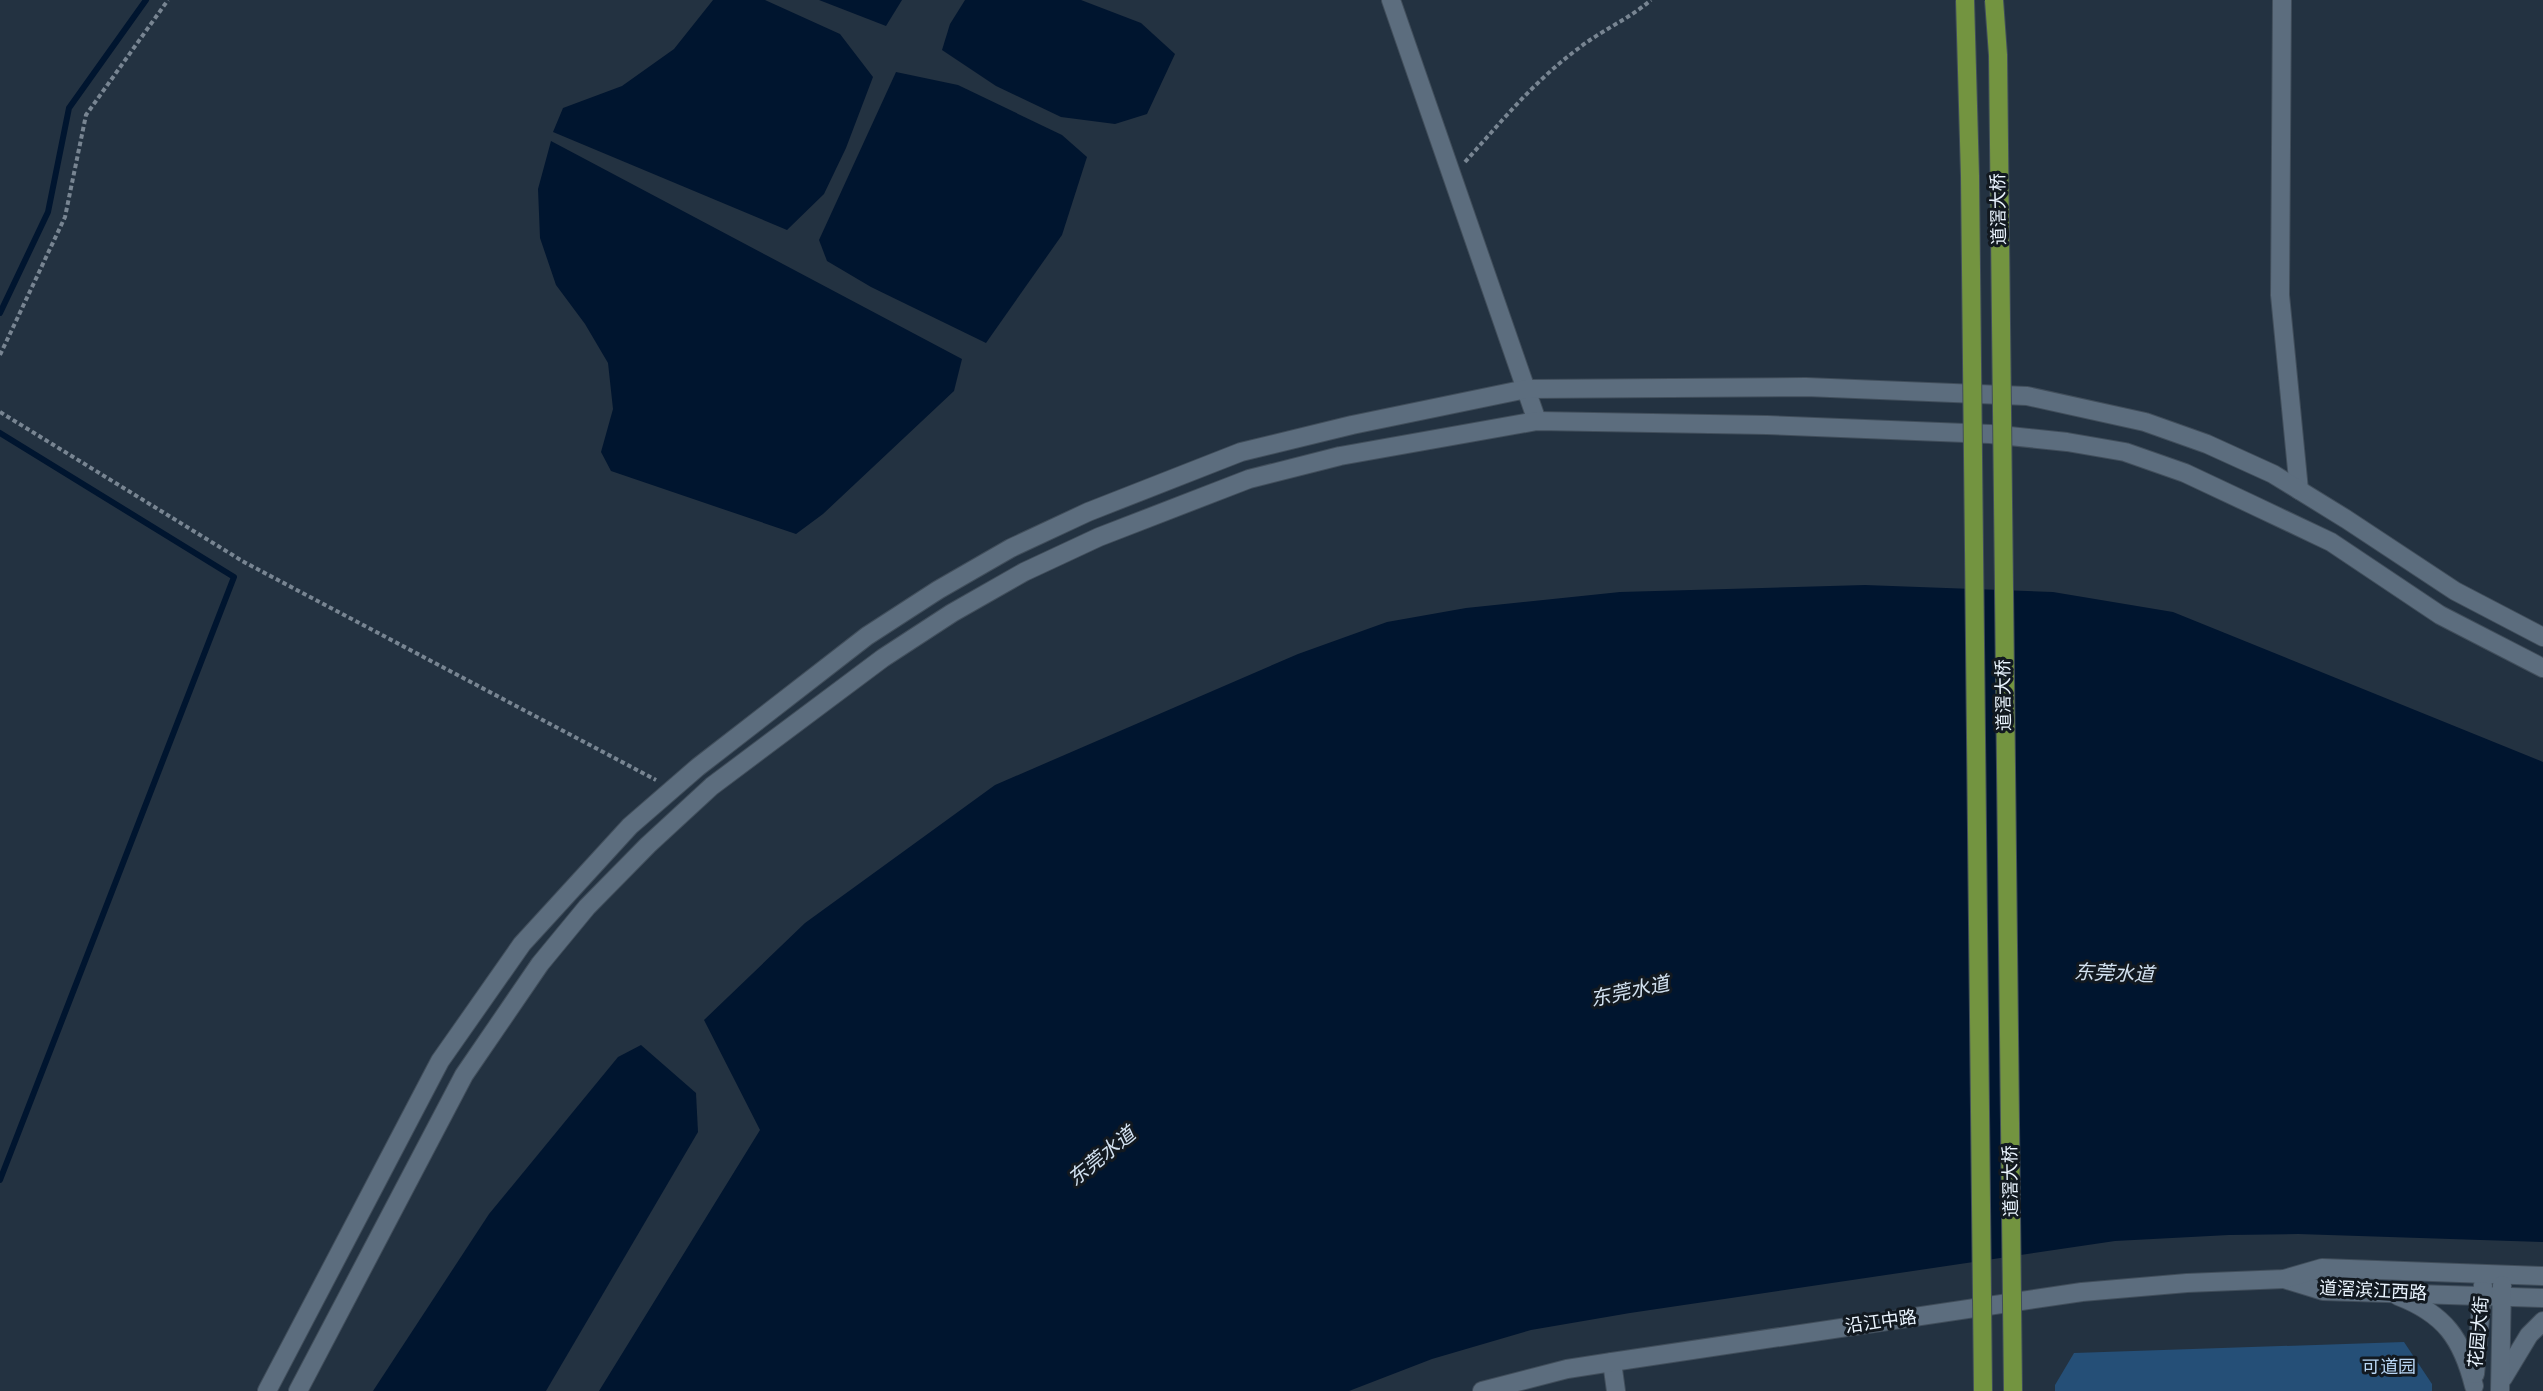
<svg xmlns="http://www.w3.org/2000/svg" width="2543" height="1391" font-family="'Source Sans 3','Noto Sans SC',sans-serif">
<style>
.green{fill:#254f77}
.water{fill:#00152f}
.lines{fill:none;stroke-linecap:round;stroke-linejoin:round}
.stream{stroke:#00152f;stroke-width:6}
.minor-casing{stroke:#414e5b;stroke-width:20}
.path{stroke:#788592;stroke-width:4;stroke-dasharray:4.5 3;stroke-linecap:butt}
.minor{stroke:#5c6d7e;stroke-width:18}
.major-bridge-casing{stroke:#414e5b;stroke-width:20;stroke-linecap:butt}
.major-bridge{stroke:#739440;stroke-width:18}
.labels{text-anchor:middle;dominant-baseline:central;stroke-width:6;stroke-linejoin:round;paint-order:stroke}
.street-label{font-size:18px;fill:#ebf5ff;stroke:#121920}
.park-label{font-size:18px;fill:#b9d6f4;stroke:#121920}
.water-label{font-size:20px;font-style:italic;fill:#d2e1f0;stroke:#121920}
</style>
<rect width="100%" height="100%" fill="#233241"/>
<!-- green -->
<path class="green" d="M2404,1342l28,42v7h-377v-6l19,-32z"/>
<!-- water -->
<g class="water">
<path d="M713,0h52l75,34 33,43 -27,71 -22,46 -37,36 -234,-98 10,-24 59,-22 52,-37z"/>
<path d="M819,0h83l-16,26z"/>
<path d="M965,0h116l60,23 34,31 -28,60 -32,10 -54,-7 -65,-31 -54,-36 8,-26z"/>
<path d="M896,72l62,13 104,50 25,22 -25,78 -76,108 -115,-56 -44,-26 -8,-21z"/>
<path d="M551,141l411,218 -8,32 -131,123 -27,20 -185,-63 -10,-19 12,-43 -5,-46 -23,-39 -29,-39 -16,-47 -2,-49z"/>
<path d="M1865,585l188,7 120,20 370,150v480l-245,-8 -69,1 -114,6 -485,72 -99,17 -99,29 -83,32h-750l161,-261 -56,-110 101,-97 190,-138 303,-131 89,-32 79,-14 154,-16z"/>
<path d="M641,1045l55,48 2,39 -152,259h-173l116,-177 129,-157z"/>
</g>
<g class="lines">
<!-- stream -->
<g class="stream">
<path d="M0,313l48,-101 21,-104 77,-108"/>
<path d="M0,433l234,144 -234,603"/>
</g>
<defs>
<g id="minor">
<path d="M1391,0l146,421"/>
<path d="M2282,0l-2,295 19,195"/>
<path d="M2284,1279l39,12 220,7"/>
<path d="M2398,1296c47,18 64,43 76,90"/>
<path d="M1612,1362l4,29"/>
<path d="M2475,1374l8,-89"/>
<path d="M2503,1378l26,-43 14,-14"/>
<path d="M267,1391l173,-330 82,-117 108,-118 68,-59 169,-131 71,-46 73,-42 77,-36 153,-60 111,-27 174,-36 280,-2 221,9 118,26 62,22 66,30 73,45 109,72 88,46"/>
<path d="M298,1391l166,-316 76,-111 47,-57 61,-62 64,-59 171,-128 69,-45 72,-41 75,-35 150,-58 91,-23 197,-35 230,4 223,9 77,8 58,10 60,21 68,32 78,37 109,73 103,53"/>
<path d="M1482,1391l85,-22 45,-7 470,-70 105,-9 97,-4 38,-11 221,8"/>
<path d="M2500,1391l2,-106"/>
</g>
</defs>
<!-- minor casing -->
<use href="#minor" class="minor-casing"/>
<!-- path -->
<g class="path">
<path d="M1465,162c36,-40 70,-82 114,-114 23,-18 50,-29 72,-48"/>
<path d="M0,355l65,-138 21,-102 82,-115"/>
<path d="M0,412l244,150 412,218"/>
</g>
<!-- minor -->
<use href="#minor" class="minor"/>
<defs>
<g id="major-bridge">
<path d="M1965,0l5,176 13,1215"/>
<path d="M1994,0l4,55 15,1336"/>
</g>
</defs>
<!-- major-bridge casing -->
<use href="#major-bridge" class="major-bridge-casing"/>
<!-- major-bridge -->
<use href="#major-bridge" class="major-bridge"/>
</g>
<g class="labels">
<!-- street labels -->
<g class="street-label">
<text transform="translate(1999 209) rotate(-91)">道滘大桥</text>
<text transform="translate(2004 695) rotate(-91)">道滘大桥</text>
<text transform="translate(2011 1181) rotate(-91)">道滘大桥</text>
<text transform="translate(2373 1291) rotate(3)">道滘滨江西路</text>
<text transform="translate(1881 1322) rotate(-8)">沿江中路</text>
<text transform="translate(2479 1332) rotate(-85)">花园大街</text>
</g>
<!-- park labels -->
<g class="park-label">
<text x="2389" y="1367">可道园</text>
</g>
<!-- water labels -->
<g class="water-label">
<text transform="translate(2114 974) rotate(2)">东莞水道</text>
<text transform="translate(1630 992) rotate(-12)">东莞水道</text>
<text transform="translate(1102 1157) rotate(-39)">东莞水道</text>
</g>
</g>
</svg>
